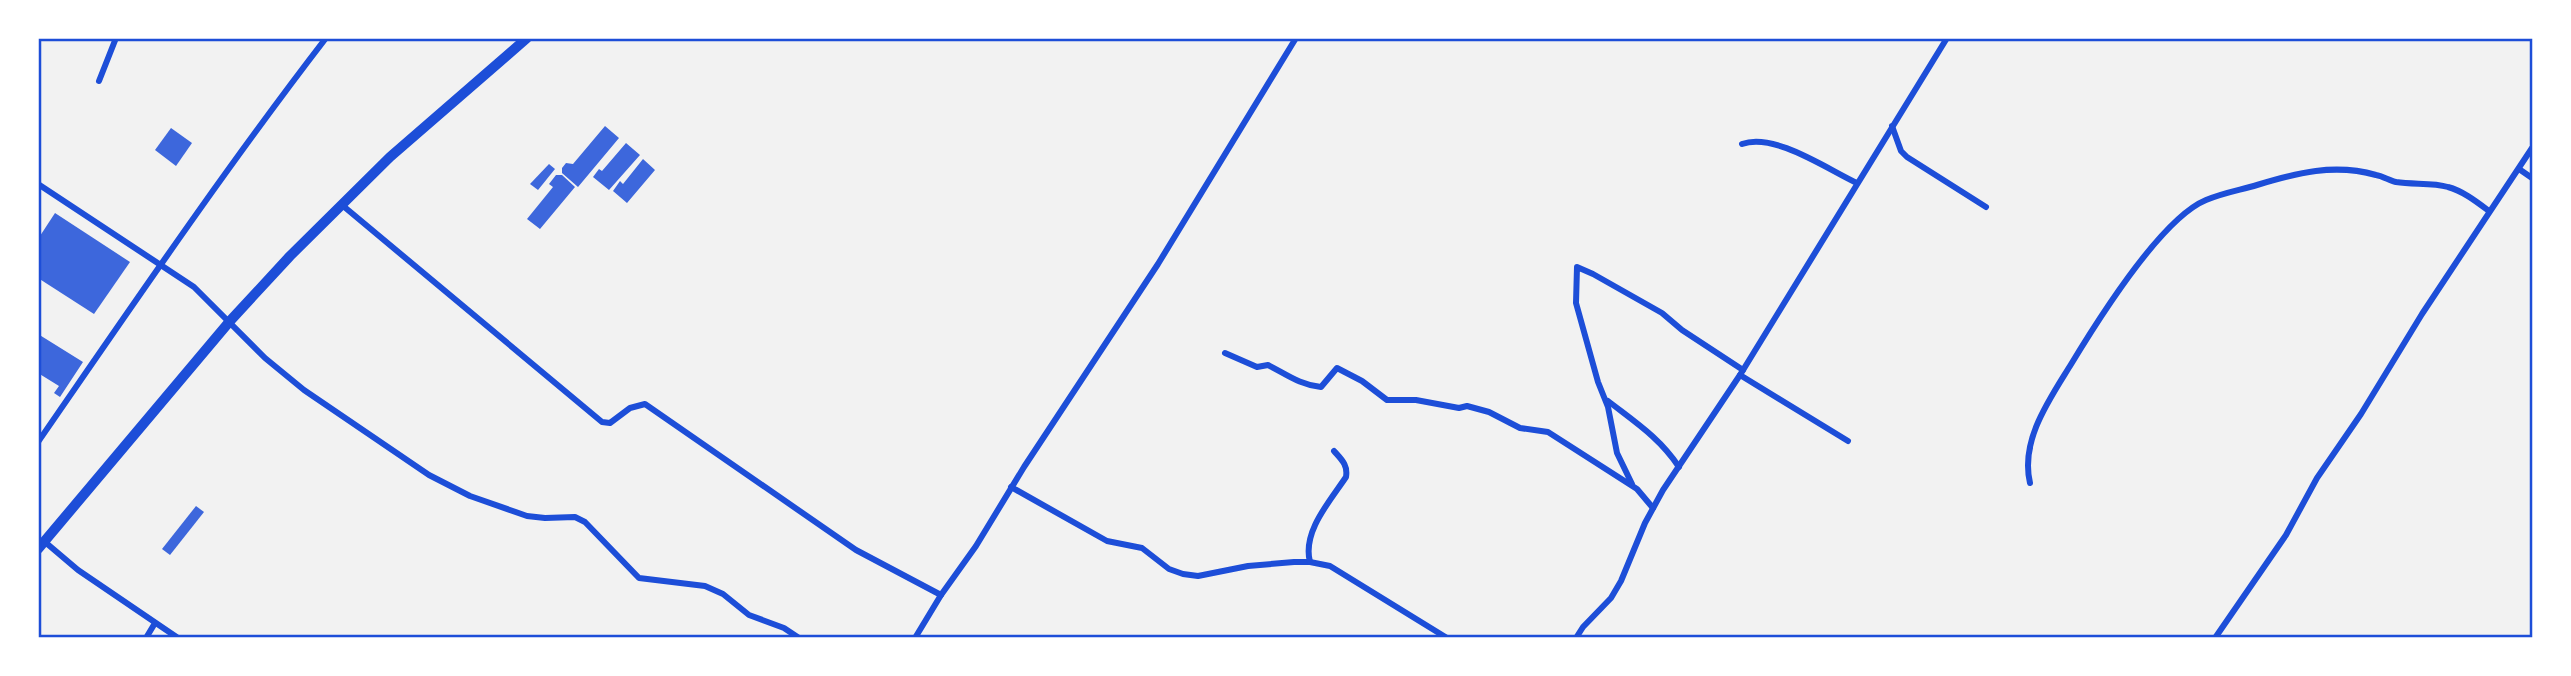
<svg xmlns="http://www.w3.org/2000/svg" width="2571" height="676" font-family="Manrope,sans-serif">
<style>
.building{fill:#3d67dc}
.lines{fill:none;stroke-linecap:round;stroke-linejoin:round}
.minor{stroke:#1d4ed8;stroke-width:6}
.trunk{stroke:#1d4ed8;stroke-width:10}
.neatline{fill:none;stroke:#1d4ed8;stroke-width:2.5}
</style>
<rect width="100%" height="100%" fill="#f2f2f2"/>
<!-- building -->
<g class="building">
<path d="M605,126l14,12 -41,49 -16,-14v-5l4,-5 7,1z"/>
<path d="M171,128l21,15 -16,23 -21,-16z"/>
<path d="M626,143l14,12 -31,35 -16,-13 6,-8 3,2z"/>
<path d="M643,159l12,11 -28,33 -14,-12 7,-10 3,3z"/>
<path d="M549,164l6,5 -17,21 -8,-6z"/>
<path d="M556,175h6l13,12 -35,42 -13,-10 26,-32 -4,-3z"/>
<path d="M55,213l75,49 -36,52 -56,-36v-39z"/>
<path d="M38,334l45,28 -23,35 -6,-4 5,-7 -21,-13z"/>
<path d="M196,506l8,6 -34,43 -8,-6z"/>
</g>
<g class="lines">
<!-- minor -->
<g class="minor">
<path d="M99,81l17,-43"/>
<path d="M1892,126l9,25 6,6 79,50"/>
<path d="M1742,144c32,-12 85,25 115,39"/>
<path d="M2519,169l13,9"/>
<path d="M38,184l156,103 71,71 39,32 125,85 41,21 57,20 18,2 30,-1 10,5 54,56 66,8 18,8 26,21 35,13 15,10"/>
<path d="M342,205l260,217 8,1 20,-15 15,-4 211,146 85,45"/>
<path d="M1225,353l32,14 11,-2c18,9 32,20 53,22l16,-19 25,13 25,19h29l43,8 8,-2 22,6 31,16 28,4 89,57 16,19"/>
<path d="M1740,375l108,66"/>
<path d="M1608,401c27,21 52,37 71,66"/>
<path d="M38,442c94,-136 187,-273 288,-404"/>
<path d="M2030,483c-10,-42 19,-83 40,-117 26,-43 90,-147 136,-166 16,-7 34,-10 51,-15 40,-12 77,-22 119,-10 6,1 13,5 20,7 17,3 36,0 52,5 15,4 29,15 41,24"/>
<path d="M1632,484l-15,-31 -9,-46 -10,-25 -22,-79 1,-36 16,7 69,39 20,17 61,40"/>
<path d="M1011,487l96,54 35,7 27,21 14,5 15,2 50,-10 46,-4h16l20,4 117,72"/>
<path d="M45,542l33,28 100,68"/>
<path d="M1310,562c-8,-30 20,-61 36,-85 2,-12 -4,-17 -12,-26"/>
<path d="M146,638l9,-15"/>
<path d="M915,638l26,-43 35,-49 48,-79 134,-203 138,-226"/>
<path d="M1576,638l7,-11 28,-29 10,-17 24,-58 18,-33 77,-115 207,-337"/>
<path d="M2215,638l71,-103 31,-57 44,-64 61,-100 110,-166"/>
</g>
<!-- trunk -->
<path class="trunk" d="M38,549l192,-228 60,-65 100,-99 137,-119"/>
</g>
<!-- border -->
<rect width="2571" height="676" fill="none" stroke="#ffffff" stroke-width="80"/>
<rect x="40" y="40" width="2491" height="596" class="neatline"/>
</svg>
